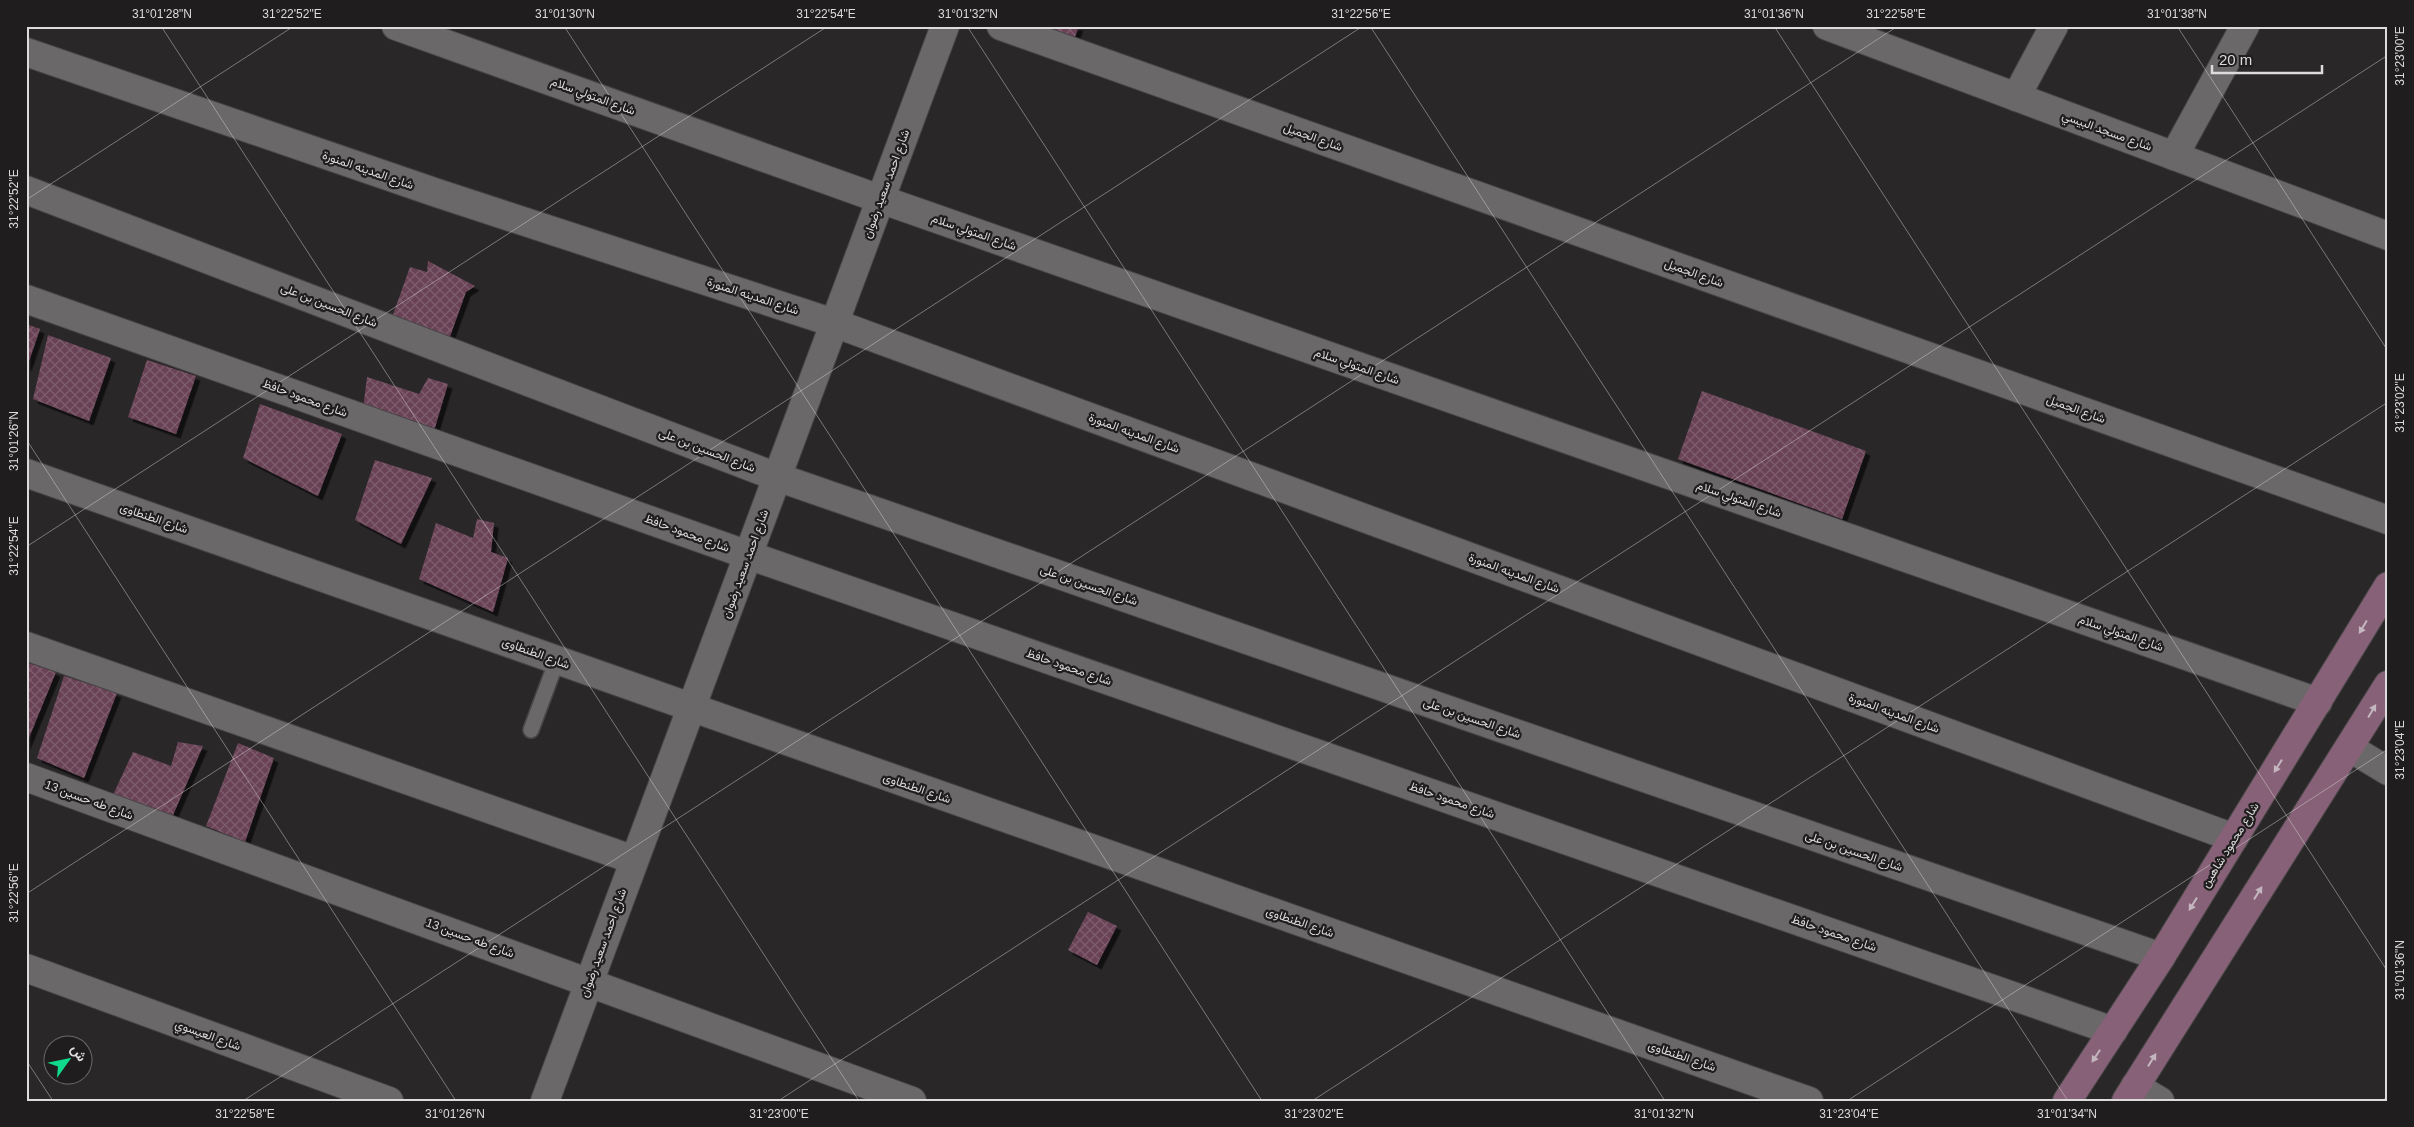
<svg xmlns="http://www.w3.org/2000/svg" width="2414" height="1127" font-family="Arial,Vazirmatn,sans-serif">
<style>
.building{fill:url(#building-cross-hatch);filter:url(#shadow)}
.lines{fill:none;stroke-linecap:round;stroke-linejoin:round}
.lane-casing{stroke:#474546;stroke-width:18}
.street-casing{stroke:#474546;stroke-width:30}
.secondary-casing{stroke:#474546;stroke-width:30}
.lane{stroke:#6b686a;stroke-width:15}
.street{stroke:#6b686a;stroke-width:28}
.secondary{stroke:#876177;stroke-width:28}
.oneway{fill:#c3b6be}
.ticks{fill:none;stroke:#dddbdc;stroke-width:1;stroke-opacity:0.45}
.labels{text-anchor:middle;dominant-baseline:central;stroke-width:4.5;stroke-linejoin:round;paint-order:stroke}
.street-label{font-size:12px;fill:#dddbdc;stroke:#201d1e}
.neatline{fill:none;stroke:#dddbdc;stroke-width:2}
.ticks-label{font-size:12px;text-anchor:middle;fill:#dddbdc}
</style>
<defs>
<pattern id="building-cross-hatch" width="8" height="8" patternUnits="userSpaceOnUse" patternTransform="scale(1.25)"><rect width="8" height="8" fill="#694256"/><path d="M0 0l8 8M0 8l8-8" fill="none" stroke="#7e5d6e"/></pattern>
<filter id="shadow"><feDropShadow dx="4.5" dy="4.5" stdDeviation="0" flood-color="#0009"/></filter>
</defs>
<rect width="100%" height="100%" fill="#2a2728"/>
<!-- building -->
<g class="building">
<path d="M1021,26h58l-8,21z"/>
<path d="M428,261l47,25 -9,6 -18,50 -57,-22 19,-53 17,5z"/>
<path d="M26,324l14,5 -13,38 -1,-1z"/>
<path d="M48,335l63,23 -22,63 -56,-22z"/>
<path d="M147,360l49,16 -20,58 -48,-17z"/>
<path d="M367,377l52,17 9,-16 20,6 -15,50 -70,-25z"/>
<path d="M1702,391l164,60 -24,68 -164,-60z"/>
<path d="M260,404l82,30 -24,62 -75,-38z"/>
<path d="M375,460l57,18 -31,66 -46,-24z"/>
<path d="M477,519l17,4 -3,29 17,6 -15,54 -74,-33 17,-56 37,15z"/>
<path d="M26,662l30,10 -30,73z"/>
<path d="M64,676l53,17 -33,85 -47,-20z"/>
<path d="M178,742l25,4 -33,76 -58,-25 21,-45 38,14z"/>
<path d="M238,743l36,15 -29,84 -39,-16z"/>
<path d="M1088,912l29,14 -20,39 -29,-15z"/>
</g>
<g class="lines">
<defs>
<path id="lane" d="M531,730l26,-70"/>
<g id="street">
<path d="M396,26l484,173 1438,503"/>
<path d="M1001,26l1387,494"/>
<path d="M1827,26l561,210"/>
<path d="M26,52l411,141 397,130 1400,515"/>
<path d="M2016,97l38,-71"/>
<path d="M2174,156l71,-130"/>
<path d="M26,190l751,287 1384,480"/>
<path d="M26,299l722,256 1365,476"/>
<path d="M26,473l1783,628"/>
<path d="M26,646l608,214"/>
<path d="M2350,748l38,23"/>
<path d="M26,777l886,324"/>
<path d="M26,968l363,133"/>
<path d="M2135,1086l25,15"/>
<path d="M545,1101l400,-1075"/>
</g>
<g id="secondary">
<path d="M2067,1101l94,-144 227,-371"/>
<path d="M2126,1101l262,-416"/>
</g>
</defs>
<!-- lane casing -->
<use href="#lane" class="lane-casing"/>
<!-- street casing -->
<use href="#street" class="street-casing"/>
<!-- secondary casing -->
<use href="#secondary" class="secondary-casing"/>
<!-- lane -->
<use href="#lane" class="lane"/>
<!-- street -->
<use href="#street" class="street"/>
<!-- secondary -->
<use href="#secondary" class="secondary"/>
</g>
<!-- one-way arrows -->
<defs><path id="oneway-solid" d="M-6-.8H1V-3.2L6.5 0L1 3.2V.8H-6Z" transform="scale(1.25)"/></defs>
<g class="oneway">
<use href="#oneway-solid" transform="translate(2363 627) rotate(121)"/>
<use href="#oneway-solid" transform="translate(2372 711) rotate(-59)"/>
<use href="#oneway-solid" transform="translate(2278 766) rotate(122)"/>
<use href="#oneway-solid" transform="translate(2258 893) rotate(-58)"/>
<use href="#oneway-solid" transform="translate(2193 904) rotate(122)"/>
<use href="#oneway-solid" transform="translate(2096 1056) rotate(123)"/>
<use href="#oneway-solid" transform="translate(2152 1060) rotate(-58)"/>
</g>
<!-- ticks -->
<path class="ticks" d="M161,26l698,1075M564,26l698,1075M967,26l698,1075M1370,26l698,1075M1774,26l614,946M2177,26l211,325M26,200l268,-174M26,439l430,662M26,547l802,-521M26,894l1337,-868M26,1060l27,41M243,1101l1655,-1075M778,1101l1610,-1046M1312,1101l1076,-699M1847,1101l541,-352M2381,1101l7,-4"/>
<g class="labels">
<!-- street labels -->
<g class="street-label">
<text transform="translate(593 96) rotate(20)">شارع المتولي سلام</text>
<text transform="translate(2107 131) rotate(20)">شارع مسجد البيسي</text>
<text transform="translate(1313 137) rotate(20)">شارع الجميل</text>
<text transform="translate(368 170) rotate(19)">شارع المدينه المنورة</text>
<text transform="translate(886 184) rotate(-70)">شارع احمد سعيد رضوان</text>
<text transform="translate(974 232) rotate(19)">شارع المتولي سلام</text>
<text transform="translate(1694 273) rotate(20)">شارع الجميل</text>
<text transform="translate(753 296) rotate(18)">شارع المدينه المنورة</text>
<text transform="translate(329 305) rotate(21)">شارع الحسين بن على</text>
<text transform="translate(1357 366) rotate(19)">شارع المتولي سلام</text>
<text transform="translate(305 398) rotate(20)">شارع محمود حافظ</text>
<text transform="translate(2076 409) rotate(20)">شارع الجميل</text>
<text transform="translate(1134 433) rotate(20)">شارع المدينه المنورة</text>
<text transform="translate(707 450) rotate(21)">شارع الحسين بن على</text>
<text transform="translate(1739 499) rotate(19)">شارع المتولي سلام</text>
<text transform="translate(154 518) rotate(19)">شارع الطنطاوى</text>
<text transform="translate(687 533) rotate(20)">شارع محمود حافظ</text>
<text transform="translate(745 564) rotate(-70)">شارع احمد سعيد رضوان</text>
<text transform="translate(1514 573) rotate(20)">شارع المدينه المنورة</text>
<text transform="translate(1089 585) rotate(19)">شارع الحسين بن على</text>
<text transform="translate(2121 633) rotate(19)">شارع المتولي سلام</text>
<text transform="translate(536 653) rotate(20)">شارع الطنطاوى</text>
<text transform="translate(1069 667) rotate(19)">شارع محمود حافظ</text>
<text transform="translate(1894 713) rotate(20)">شارع المدينه المنورة</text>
<text transform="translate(1472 718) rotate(19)">شارع الحسين بن على</text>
<text transform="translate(917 788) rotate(19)">شارع الطنطاوى</text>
<text transform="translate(89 800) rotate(20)">شارع طه حسين 13</text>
<text transform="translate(1452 800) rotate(19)">شارع محمود حافظ</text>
<text transform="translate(2230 845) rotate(-58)">شارع محمود شاهين</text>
<text transform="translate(1854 851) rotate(19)">شارع الحسين بن على</text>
<text transform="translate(1300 922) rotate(19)">شارع الطنطاوى</text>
<text transform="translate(1834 933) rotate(19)">شارع محمود حافظ</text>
<text transform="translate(470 938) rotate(20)">شارع طه حسين 13</text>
<text transform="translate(603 943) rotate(-70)">شارع احمد سعيد رضوان</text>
<text transform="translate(208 1035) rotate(20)">شارع العيسوي</text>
<text transform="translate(1682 1056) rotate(19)">شارع الطنطاوى</text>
</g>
</g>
<!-- border -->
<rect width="2414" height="1127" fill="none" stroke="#201d1e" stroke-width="55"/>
<!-- north arrow -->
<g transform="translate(68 1060) rotate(57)"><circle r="24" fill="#201d1e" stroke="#6c696a"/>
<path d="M0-4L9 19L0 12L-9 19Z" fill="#0fd98a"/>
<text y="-8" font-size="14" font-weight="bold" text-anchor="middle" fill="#dddbdc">ش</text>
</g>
<!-- scale -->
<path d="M2212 65v8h110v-8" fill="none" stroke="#dddbdc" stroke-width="2.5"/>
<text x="2219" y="65" font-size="15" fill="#dddbdc" stroke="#201d1e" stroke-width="4" paint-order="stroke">20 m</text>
<rect x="28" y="28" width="2358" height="1072" class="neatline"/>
<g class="ticks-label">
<text x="162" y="18">31°01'28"N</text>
<text x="292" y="18">31°22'52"E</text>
<text x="565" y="18">31°01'30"N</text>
<text x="826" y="18">31°22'54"E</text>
<text x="968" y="18">31°01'32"N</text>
<text x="1361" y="18">31°22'56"E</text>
<text x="1774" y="18">31°01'36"N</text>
<text x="1896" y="18">31°22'58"E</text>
<text x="2177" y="18">31°01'38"N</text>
<text transform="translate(2400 56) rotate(-90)" y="4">31°23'00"E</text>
<text transform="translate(14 199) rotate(-90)" y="4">31°22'52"E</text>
<text transform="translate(2400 403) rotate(-90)" y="4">31°23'02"E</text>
<text transform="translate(14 441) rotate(-90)" y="4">31°01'26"N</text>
<text transform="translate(14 546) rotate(-90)" y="4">31°22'54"E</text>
<text transform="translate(2400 750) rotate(-90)" y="4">31°23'04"E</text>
<text transform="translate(14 893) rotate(-90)" y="4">31°22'56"E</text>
<text transform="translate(2400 970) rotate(-90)" y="4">31°01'36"N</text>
<text x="245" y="1118">31°22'58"E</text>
<text x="455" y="1118">31°01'26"N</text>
<text x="779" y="1118">31°23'00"E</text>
<text x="1314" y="1118">31°23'02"E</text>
<text x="1664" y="1118">31°01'32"N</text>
<text x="1849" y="1118">31°23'04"E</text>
<text x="2067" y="1118">31°01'34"N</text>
</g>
</svg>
